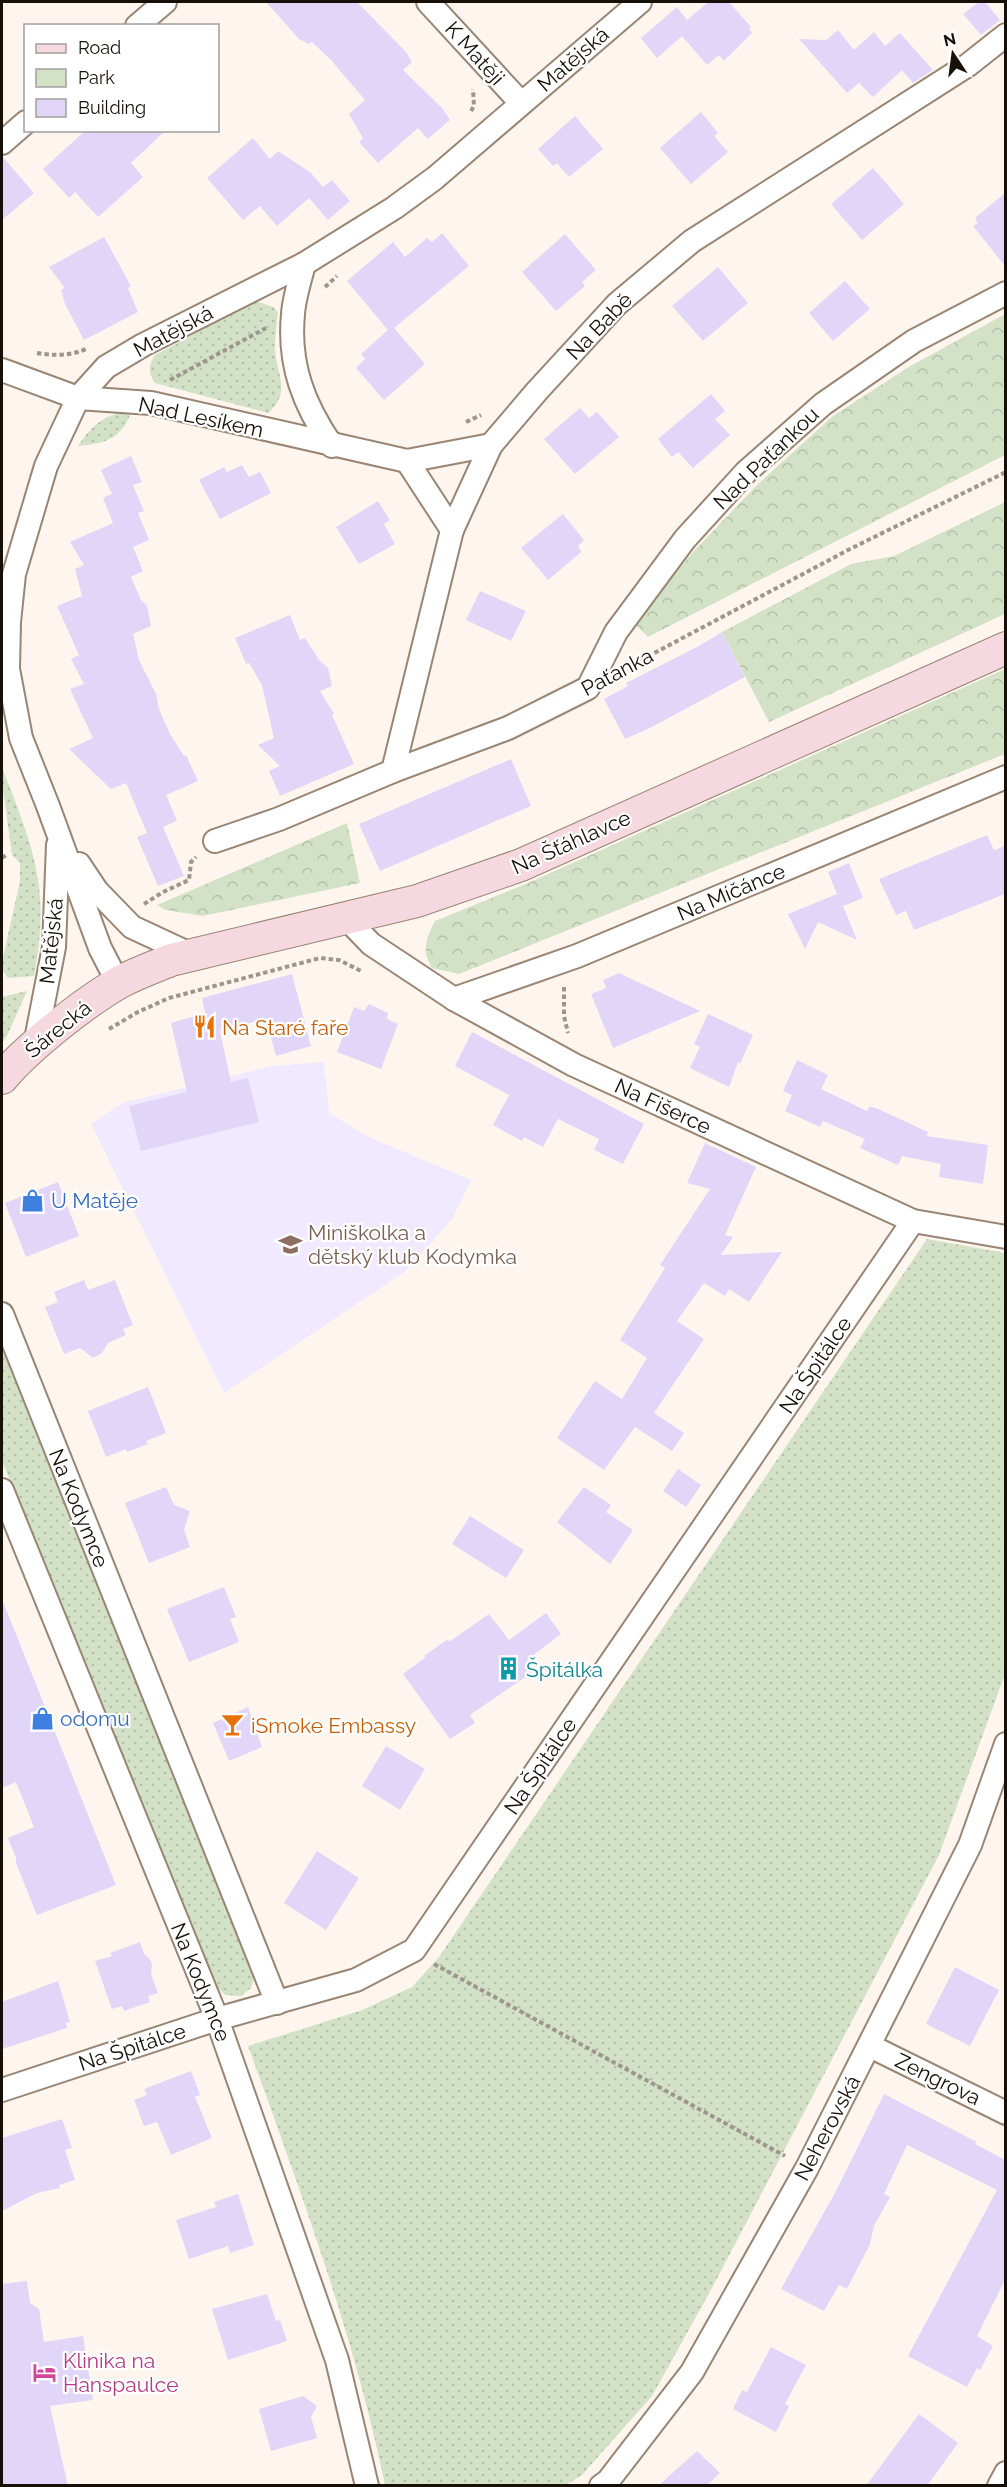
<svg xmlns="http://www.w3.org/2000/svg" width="1007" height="2487" font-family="Raleway,sans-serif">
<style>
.education{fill:#f1e9ff}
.green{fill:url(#green-dots)}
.forest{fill:url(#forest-crowns)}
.building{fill:#e2d6f8}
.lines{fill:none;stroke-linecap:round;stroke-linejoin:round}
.street-casing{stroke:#988574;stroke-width:26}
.secondary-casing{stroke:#988574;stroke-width:34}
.path{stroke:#9d968e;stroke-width:4;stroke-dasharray:4.5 3;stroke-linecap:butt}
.street{stroke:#fff;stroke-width:22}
.secondary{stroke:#f6d8e0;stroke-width:32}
.labels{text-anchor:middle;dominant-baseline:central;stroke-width:4.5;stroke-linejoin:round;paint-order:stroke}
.street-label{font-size:21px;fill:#171009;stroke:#fff}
.food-label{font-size:21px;fill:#c56008;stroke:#fff;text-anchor:start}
.shop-label{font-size:21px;fill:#366cbe;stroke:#fff;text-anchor:start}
.education-label{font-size:21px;fill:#785e54;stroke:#fff;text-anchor:start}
.culture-label{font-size:21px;fill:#0d838f;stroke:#fff;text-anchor:start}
.hotel-label{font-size:21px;fill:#b23c85;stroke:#fff;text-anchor:start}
</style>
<defs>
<pattern id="green-dots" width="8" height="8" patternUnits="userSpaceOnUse" patternTransform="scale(1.5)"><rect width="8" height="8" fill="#d3e2c6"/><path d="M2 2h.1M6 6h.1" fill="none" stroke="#b4c1a9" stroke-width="1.8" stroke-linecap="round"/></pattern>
<pattern id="forest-crowns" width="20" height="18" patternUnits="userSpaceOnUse" patternTransform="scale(1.5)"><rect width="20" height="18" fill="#d3e2c6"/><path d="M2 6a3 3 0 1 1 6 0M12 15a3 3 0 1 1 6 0" fill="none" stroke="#b4c1a9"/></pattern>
</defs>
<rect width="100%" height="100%" fill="#fef6ee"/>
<!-- education -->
<path class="education" d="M324,1062l5,51 40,24 102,43 -18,38 -46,52 -183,123 -133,-269 31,-21 150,-37z"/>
<!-- green -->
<g class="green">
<path d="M256,301l17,6 5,5c-1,11 -3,23 -3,34 0,27 18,46 -7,67l-113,-30c-7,-11 -7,-17 0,-28z"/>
<path d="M132,410c-10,29 -25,33 -54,36 14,-22 28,-32 54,-36z"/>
<path d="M2,767c16,42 35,85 38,130 2,27 -1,53 -6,79l-26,2 -5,-7 -1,-9 18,-81v-18l-8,-8 -10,-73z"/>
<path d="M27,991l-20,45 -5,7v-46z"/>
<path d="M927,1239l79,14 -1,421 -66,181 -227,433 -60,108 -70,79 -16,10h-181c-31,-150 -85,-295 -137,-439l114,-36 50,-23 27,-30z"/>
<path d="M2,1337l252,641 -3,10 -10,8 -16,-1 -10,-10 -213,-524z"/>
</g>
<!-- forest -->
<g class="forest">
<path d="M1005,314v141l-357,182 -14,-14 59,-71 65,-68 75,-68 74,-48z"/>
<path d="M1005,502v112l-236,108 -47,-90 129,-68 43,-8z"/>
<path d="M1005,669v85l-546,220 -27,-6c-11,-18 -6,-29 3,-47l93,-38z"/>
<path d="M347,823l13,60 -157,33 -37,-6 -9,-5z"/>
</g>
<!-- building -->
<g class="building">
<path d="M266,2h91l50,51 5,9 -9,8 39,38 8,12 -22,19 -10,-11 -40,35 -19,-21 4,-4 -14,-24 16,-14 -34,-40 -19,-18 -3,2 -10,-5z"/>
<path d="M708,2h21l22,25 -2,2 3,4 -28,28 -5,-6 -12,10 -25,-29 -25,22 -16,-20 36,-31 10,13z"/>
<path d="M979,2h6l15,18 -19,15 -18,-21z"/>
<path d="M838,30l16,20 20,-18 11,14 15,-13 33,37 -20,13 -11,-13 -29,27 -14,-14 -12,10 -48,-54 27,1z"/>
<path d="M701,112l17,21 -4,3 14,16 -37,32 -31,-36z"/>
<path d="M575,116l28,33 -34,28 -12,-14 -4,3 -15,-17z"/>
<path d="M86,130h80l-35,33 12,14 -45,40 -23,-25 -6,6 -26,-29z"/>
<path d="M253,138l17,21 8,-8 32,21 13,15 9,-7 18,21 -22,19 -19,-22 -32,28 -17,-20 -17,14 -36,-42z"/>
<path d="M2,156l32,37 -32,27z"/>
<path d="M873,168l31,36 -42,36 -31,-36z"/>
<path d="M1005,193v73l-32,-40 5,-3 -3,-5z"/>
<path d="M442,233l27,33 -75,62 31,36 -41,36 -28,-32 9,-9 -4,-5 27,-24 -41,-49 46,-39 12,15 22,-19 5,4z"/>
<path d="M565,234l31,36 -14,12 3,4 -29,25 -34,-39z"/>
<path d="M104,237l27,49 -3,2 10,24 -54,28 -19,-36 -4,-14 4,-2 -16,-21z"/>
<path d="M718,267l30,36 -45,38 -31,-35z"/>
<path d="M845,281l25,28 -37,32 -24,-28z"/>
<path d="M711,394l14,17 -10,8 15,16 -37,33 -15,-16 -6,5 -14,-18z"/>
<path d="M580,408l9,10 8,-6 22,25 -44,37 -31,-35z"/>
<path d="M131,456l11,26 -9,3 11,26 -6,2 11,27 -16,7 10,24 -12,6 10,23 6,6 4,20 -18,8 6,26 17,34 3,15 11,25 14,22 2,-1 12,26 -32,14 11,26 -14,6 21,49 -26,10 -21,-49 10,-4 -21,-50 -15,6 -42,-40 24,-11 -23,-49 14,-5 -13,-25 8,-4 -22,-49 25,-10 -7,-27 9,-4 -14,-23 43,-19 -10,-25 9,-4 -11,-24z"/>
<path d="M242,465l7,12 11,-5 11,21 -51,26 -21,-39 25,-13 3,5z"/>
<path d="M378,501l12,19 -6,4 11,20 -36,20 -23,-37z"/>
<path d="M563,514l21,26 -6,6 3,5 -1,2 -32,27 -27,-32z"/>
<path d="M480,591l46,20 -15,30 -45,-21z"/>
<path d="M290,615l10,25 5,-2 14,22 9,8 4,18 -12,5 14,23 -2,1 22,49 -74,32 -11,-25 11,-5 -22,-21 16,-7 -12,-53 -13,-22 -3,1 -11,-26z"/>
<path d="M722,632l23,45 -95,51 -25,11 -21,-40 24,-13 -2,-3 71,-36z"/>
<path d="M511,759l20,47 -151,65 -21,-47z"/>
<path d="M987,835l7,15 11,-4v48l-91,36 -8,-19 -10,4 -17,-36z"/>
<path d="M849,863l14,35 -20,8 14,34 -39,-18 -13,27 -17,-35 49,-20 -9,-22z"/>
<path d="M619,973l81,38 -87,37 -22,-54 15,-6 -3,-8z"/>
<path d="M292,974l19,72 -35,10 -10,-37 -46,12 11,51 17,-4 11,44 -118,29 -12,-45 58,-14 -16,-69 34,-10 -3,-15z"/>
<path d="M369,1004l19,9 -1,6 11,5 -17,45 -44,-17 17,-45 10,4z"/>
<path d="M708,1014l45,21 -13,29 -2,-2 -9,25 -39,-19 10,-21 -6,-3z"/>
<path d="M472,1032l172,92 -21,40 -29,-14 5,-11 -41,-20 -15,28 -19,-10 -2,4 -29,-16 16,-30 -54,-29z"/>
<path d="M797,1060l31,15 -7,14 46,22 2,-4 7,1 52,24 -1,4 61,9 -5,39 -44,-7 2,-13 -39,-8 -4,9 -38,-17 5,-9 -42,-18 -3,6 -35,-16 7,-16 -9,-4z"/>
<path d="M705,1143l51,24 -31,68 8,2 -12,18 61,-3 -33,50 -20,-13 -4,7 -21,-13 -27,38 27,18 -50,74 30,20 -12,18 -37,-24 -31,43 -47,-32 38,-57 27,18 25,-41 -27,-18 45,-72 -5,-3 50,-76 -23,-6z"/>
<path d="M58,1182l21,54 -53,21 -21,-54z"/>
<path d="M84,1280l4,10 27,-10 18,45 -10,4 3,6 -18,8 -6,10 -9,5 -13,-10 -16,6 -19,-47 13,-5 -4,-10z"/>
<path d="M148,1387l18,46 -20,8 2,3 -21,8 -1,-3 -20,8 -18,-46z"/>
<path d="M678,1469l23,16 -15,22 -23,-16z"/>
<path d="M166,1487l8,18 16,6 -6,19 6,17 -41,16 -24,-60z"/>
<path d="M584,1487l27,18 -5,7 27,18 -23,34 -53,-42z"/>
<path d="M470,1516l54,34 -18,28 -54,-34z"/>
<path d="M224,1587l12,30 -6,2 9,23 -50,20 -22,-53z"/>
<path d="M2,1599l114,286 -79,30 -21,-52v-5l-8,-20 26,-11 -18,-45 -14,6z"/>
<path d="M546,1613l15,21 -34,26 7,11 -64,44 5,8 -25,16 -47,-65 23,-17 -2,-1 24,-17 1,3 40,-28 20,26z"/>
<path d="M248,1707l14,40 -33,14 -16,-38z"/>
<path d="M386,1746l39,23 -25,41 -38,-24z"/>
<path d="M317,1851l42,27 -33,52 -42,-27z"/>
<path d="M140,1942l4,12 6,5 2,6 -1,9 7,19 -10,3 2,6 -26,9 -2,-5 -10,3 -17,-48 17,-5 -2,-3z"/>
<path d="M955,1967l44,23 -29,56 -44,-22z"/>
<path d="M58,1981l12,41 -4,1 1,5 -65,21v-47z"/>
<path d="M191,2071l9,24 -5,2 17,41 -41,17 -14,-33 -13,4 -10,-26 13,-5 -3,-6z"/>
<path d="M884,2094l93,48 -2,2 30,16v120l-28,56 16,10 -13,24 -3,-2 -10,19 -59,-31 89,-166 -90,-45 -23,49 6,3 -16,29 -4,18 -23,45 -8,-4 -15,26 -43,-22 55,-98z"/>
<path d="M62,2119l10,29 -7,2 10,30 -16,5 1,3 -23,5 -35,18v-73z"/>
<path d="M238,2194l16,51 -24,8 -2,-7 -39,13 -13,-39 40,-13 -2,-5z"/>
<path d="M27,2281l3,22 9,6 5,33 39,-6 10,64 -43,6 18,80h-66v-202z"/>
<path d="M267,2294l9,27 4,-1 7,21 -59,19 -16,-51z"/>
<path d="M771,2347l35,18 -21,39 4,2 -13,26 -43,-23 9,-19 5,2z"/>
<path d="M303,2396l14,10 -6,11 6,21 -46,13 -12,-42z"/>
<path d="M919,2414l39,29 -31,43h-61z"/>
<path d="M697,2451l23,22 -14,13h-48z"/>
</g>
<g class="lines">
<defs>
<g id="street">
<path d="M428,2l93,101"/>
<path d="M137,26l28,-24"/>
<path d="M2,143l24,-21"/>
<path d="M304,264c-4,16 -10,34 -11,50 -5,51 11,91 39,132"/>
<path d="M2,370l76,28 73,5 256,58 84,-16"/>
<path d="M407,461l45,69"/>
<path d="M393,771l59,-241 39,-85 46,-54 80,-87 75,-63 276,-176 38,-30"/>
<path d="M215,841l64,-22 114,-48 115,-43 80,-40 28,-56 69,-93 61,-67 77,-68 91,-63 92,-48"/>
<path d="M79,864l18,27 35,36 60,28"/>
<path d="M347,919l24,25 83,55 120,66 339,156 93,16"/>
<path d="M118,983l-18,-35 -52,-142 -27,-68 -13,-69 1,-47 5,-48 32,-108 32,-68 28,-31 37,-22 161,-81 90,-56 41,-30 205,-176"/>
<path d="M454,999l123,-43 429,-179"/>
<path d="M35,1045l19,-98 4,-102"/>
<path d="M2,1314l275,689"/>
<path d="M2,1490l215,529 120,341 30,126"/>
<path d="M870,2046l136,67"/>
<path d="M2,2090l215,-71 139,-39 58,-30 499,-729"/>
<path d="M601,2486l7,-5 84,-109 115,-204 163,-323 36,-101"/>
<path d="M999,2486l7,-13"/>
</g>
<path id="secondary" d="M2,1078c26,-31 83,-76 118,-96 17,-9 34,-15 51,-22l246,-59 104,-36 485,-217"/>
</defs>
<!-- street casing -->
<use href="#street" class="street-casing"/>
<!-- secondary casing -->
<use href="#secondary" class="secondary-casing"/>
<!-- path -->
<g class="path">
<path d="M471,111l3,-5 -1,-17"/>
<path d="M325,287l12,-11"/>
<path d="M37,353c17,3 35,3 51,-5"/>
<path d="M170,380l96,-52"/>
<path d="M466,422l15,-7"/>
<path d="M628,667l222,-118 156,-77"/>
<path d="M2,858l4,-3"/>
<path d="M144,904l19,-12 26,-12 2,-18 5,-5"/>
<path d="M564,987v29l4,17"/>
<path d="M109,1029l29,-17 31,-14 151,-40 19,2 24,12"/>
<path d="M434,1964l351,192"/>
</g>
<!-- street -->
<use href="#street" class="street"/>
<!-- secondary -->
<use href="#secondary" class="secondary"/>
</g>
<!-- icons -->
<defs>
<symbol id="restaurant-bare" viewBox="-9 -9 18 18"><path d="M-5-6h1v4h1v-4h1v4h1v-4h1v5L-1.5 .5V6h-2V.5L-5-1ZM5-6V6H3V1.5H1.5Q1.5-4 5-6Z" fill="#e8710a" stroke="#fff" stroke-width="2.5" paint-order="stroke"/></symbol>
<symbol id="shop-bare" viewBox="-9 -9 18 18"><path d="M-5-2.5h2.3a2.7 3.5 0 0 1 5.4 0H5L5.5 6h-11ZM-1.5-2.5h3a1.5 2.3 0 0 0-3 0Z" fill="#3f7fe0" stroke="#fff" stroke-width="2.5" paint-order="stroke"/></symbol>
<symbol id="school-bare" viewBox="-9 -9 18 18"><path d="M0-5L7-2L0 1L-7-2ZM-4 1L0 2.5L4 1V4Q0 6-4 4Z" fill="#8d6e63" stroke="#fff" stroke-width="2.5" paint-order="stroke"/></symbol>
<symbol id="building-bare" viewBox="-9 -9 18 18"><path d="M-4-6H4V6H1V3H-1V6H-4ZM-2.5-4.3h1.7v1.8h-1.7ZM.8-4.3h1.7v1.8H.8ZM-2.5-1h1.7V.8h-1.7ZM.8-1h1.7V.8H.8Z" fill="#0f9aa8" stroke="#fff" stroke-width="2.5" paint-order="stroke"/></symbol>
<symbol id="bar-bare" viewBox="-9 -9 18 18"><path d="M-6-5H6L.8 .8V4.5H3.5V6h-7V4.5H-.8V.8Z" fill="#e8710a" stroke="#fff" stroke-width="2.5" paint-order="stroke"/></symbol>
<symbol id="hotel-bare" viewBox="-9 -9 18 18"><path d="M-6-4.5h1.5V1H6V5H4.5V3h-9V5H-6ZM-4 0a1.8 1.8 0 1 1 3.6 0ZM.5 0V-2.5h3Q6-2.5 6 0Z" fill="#d1479c" stroke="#fff" stroke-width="2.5" paint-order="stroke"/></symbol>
</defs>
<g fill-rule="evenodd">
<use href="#restaurant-bare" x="188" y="1010" width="33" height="33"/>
<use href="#shop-bare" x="16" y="1184" width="33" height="33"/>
<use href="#school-bare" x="274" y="1228" width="33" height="33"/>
<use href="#building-bare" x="492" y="1652" width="33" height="33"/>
<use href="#shop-bare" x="26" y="1702" width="33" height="33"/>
<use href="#bar-bare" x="216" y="1708" width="33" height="33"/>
<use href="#hotel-bare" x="28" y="2356" width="33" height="33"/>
</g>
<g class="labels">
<!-- street labels -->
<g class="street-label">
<text transform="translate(475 53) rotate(48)">K Matěji</text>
<text transform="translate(573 59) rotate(-41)">Matějská</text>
<text transform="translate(599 326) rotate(-46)">Na Babě</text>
<text transform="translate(173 331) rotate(-28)">Matějská</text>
<text transform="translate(201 417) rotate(12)">Nad Lesíkem</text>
<text transform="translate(766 458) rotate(-44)">Nad Paťankou</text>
<text transform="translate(617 672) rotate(-28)">Paťanka</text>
<text transform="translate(571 842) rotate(-24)">Na Šťáhlavce</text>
<text transform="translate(731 892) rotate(-23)">Na Míčánce</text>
<text transform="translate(51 941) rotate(-84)">Matějská</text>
<text transform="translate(58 1029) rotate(-39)">Šárecká</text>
<text transform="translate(663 1106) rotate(25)">Na Fišerce</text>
<text transform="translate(815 1365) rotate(-56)">Na Špitálce</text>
<text transform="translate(79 1508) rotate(68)">Na Kodymce</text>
<text transform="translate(540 1766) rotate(-56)">Na Špitálce</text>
<text transform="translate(201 1982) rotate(68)">Na Kodymce</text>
<text transform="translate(132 2047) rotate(-18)">Na Špitálce</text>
<text transform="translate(938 2079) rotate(26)">Zengrova</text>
<text transform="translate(827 2128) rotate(-62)">Neherovská</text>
</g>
<!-- food labels -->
<g class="food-label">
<text x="222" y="1027">Na Staré faře</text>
<text x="251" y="1725">iSmoke Embassy</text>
</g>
<!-- shop labels -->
<g class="shop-label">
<text x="51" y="1200">U Matěje</text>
<text x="60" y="1718">odomu</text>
</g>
<!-- education labels -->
<g class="education-label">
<text x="308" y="1232">Miniškolka a<tspan x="308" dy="24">dětský klub Kodymka</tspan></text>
</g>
<!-- culture labels -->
<g class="culture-label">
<text x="526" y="1669">Špitálka</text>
</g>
<!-- hotel labels -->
<g class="hotel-label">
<text x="63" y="2360">Klinika na<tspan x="63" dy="24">Hanspaulce</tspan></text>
</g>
</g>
<!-- border -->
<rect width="1007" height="2487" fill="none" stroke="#171009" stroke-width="6"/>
<!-- legend -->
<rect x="24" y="24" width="195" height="108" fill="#ffffff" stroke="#a29f9d" stroke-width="1.5"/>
<rect x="36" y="44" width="30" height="9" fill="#f6d8e0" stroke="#a29f9d" stroke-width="1.5"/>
<text x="78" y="54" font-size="18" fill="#171009">Road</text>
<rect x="36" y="69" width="30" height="18" fill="#d3e2c6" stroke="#a29f9d" stroke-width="1.5"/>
<text x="78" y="84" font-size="18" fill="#171009">Park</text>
<rect x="36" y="99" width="30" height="18" fill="#e2d6f8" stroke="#a29f9d" stroke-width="1.5"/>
<text x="78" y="114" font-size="18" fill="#171009">Building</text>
<!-- north arrow -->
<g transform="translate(953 54) rotate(347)" stroke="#ffffff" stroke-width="4.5" paint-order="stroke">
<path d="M0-4.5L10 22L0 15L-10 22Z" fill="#171009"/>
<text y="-9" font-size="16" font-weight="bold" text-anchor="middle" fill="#171009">N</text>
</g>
</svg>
